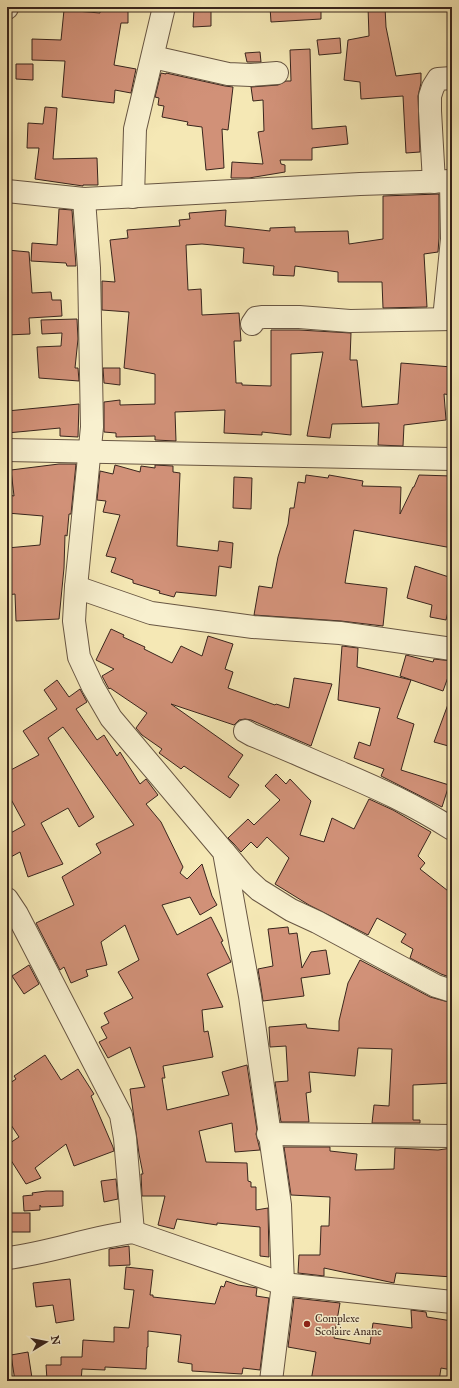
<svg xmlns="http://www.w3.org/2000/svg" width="459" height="1388" font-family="'IM FELL Great Primer',serif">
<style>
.building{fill:#d19178;stroke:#39251d}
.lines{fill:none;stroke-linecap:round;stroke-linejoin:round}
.minor-casing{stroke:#685643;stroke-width:24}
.minor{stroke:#f8f0cf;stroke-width:22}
.poi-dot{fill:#8f2418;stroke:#f8f0cf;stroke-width:1.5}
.labels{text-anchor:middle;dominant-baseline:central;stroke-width:3;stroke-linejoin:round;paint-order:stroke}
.poi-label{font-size:11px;fill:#39251d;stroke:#f8f0cf;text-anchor:start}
</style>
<rect width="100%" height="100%" fill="#f5e8b5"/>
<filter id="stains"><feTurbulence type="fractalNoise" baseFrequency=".005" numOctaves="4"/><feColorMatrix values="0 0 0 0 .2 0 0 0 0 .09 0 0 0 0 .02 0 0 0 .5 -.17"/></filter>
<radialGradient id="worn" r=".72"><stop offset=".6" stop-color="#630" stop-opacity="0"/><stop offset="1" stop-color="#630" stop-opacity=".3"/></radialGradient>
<!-- building -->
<g class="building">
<path d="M100,7h28v16h-7l-7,42 22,4 -5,24 -16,-3 -1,13 -52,-6 3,-36 -33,-1v-21l29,1 3,-30 36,3z"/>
<path d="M270,7h51v12l-50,3z"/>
<path d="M368,7h17l1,20 10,49 25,-3v10l-3,13 2,56 -14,1 -3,-57 -42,3 -1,-17 -16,-2 4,-40 21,-4z"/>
<path d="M194,9l17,1v16l-18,1z"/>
<path d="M340,38l1,15 -22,2 -2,-15z"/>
<path d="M310,49l2,80 34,-3 2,18 -36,4v12h-32l1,4 4,1v7l-36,6h-18l1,-16 31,2 -5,-32 6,-1 -1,-31 -10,1 -2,-14 27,-2 8,-4h5l-1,-31z"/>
<path d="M260,52l1,10h-14l-2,-9z"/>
<path d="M16,64h17v16l-17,-1z"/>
<path d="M161,73l5,1v-1l59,13 8,1 -5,43 -6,-1 2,39 -18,2 -4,-43 -15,-2 1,-3 -26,-5 2,-11 -6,-1 1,-7 -4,-1z"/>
<path d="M45,107l12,1 -4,51 44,-1 1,27h-15v1l-48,-7 4,-31h-12l1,-25 15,1z"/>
<path d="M439,194v44l-1,14 -14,2 3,53 -44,1 -1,-26h-44v-10l-43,-6 -1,10 -21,-1 1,-9 -31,-3 1,-15 -42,-4 -16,1 2,45 13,-1 1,26 37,-2 2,28h-7l2,42h6v2l29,1v-56h28l52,3 -1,27h7l5,47 36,-3 3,-41 51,4v28l-8,-1 2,26 -42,5 -1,21 -25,-1 1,-22 -47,1 -2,14 -23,-2 16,-84 -32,2v81l-29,-3v3l-38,-2 1,-23 -50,2 1,29 -21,-1v-4l-39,1v-4l-12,-1v-30l16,-2v5l35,-1v-30l-31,-6 5,-56 -27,-2v-29l13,1 -5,-42 18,-2 -1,-8 53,-4 -1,-6 11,-1 -1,-6 37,-3 -1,16 45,5v-3l25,-1v5l53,-1 1,13 34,-5v-43z"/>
<path d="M59,209l13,1 4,56h-9l-1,-3 -35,-2 1,-18 25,2z"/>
<path d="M7,250l22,2 3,41 19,-1 1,8h9l1,16 -33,2 1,16 -23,1z"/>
<path d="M77,319l1,20 -3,29h3l1,13 -40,-3 -2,-31 24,-1 1,-13 -20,1 -1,-14z"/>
<path d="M103,368h17v17l-16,-2z"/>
<path d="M79,404l-1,33 -18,-1v-8l-53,5v-22z"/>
<path d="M59,464h17l-5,50h-2l-2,22 -2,-1 -1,33 -5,51 -43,2 -1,-27 -8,1v-47l33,-3 3,-29 -36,-3 2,-18 5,1 -3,-26z"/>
<path d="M115,465l25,7 1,-6 14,2v-3l18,1v6l7,1 -3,73 41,5 1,-10 14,2 -2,25 -12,-2 -3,30 -40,-4 -2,5 -15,-4 1,-2 -27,-8v-3l-22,-8 5,-14 -10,-2 14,-41 -17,-3 3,-11 -9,-1 3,-29 13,3z"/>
<path d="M306,475l22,3 1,-3 34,6 -1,5 39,1 -1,27 13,-27h1l5,-12 33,1v72l-98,-18 -9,53 42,5 -4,38 -42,-5 -87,-6 5,-29 13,2 6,-31 10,-33 2,-16h4l4,-26 7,1z"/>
<path d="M234,477l18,1 -1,31 -18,-1z"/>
<path d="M415,566l37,12v17l-6,25 -16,-3 2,-12 -25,-7z"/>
<path d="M111,629l13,6 -1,2 22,10 -1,2 28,14 9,-17 21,10 6,-20 25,8 -8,25 8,3 -5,16 47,17 1,-1 13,4 5,-30 38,6 -21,62 -60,-26 -6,-1 -6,1 -5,5 -63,-21 72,51 -15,22 11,8 -9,13 -46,-32 -3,3 -22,-16 3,-4 -20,-14 -6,-7 11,-15 -37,-25 -1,1 -7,-13 12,-7 -18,-9z"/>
<path d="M342,646l16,2 -1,19 54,13 -14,38 17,6 -13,46 48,15 -7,22 -61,-31 3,-7 -30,-11 5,-16 11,4 10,-38 -42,-8z"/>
<path d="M406,655l27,7 1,-3 18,2v5l-9,25 -43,-15z"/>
<path d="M57,680l12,17 11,-8 7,13 -11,7 21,31 7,-5 13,21 3,-4 20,32 6,-5 12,16 -12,9 15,18 22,45 -3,6 7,6 15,-15 10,32 5,9 -17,10 -10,-18 -28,8 15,30 34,-18 12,24 -2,1 10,20 -24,12 16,33 -21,3 2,22 4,-1 5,26 -50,9 2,12h-3l5,32 62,-15 -7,-23 25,-7 10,65 -1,4 4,16 -25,2 -3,-29 -33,8 7,31 41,1 1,18 3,1v5h5v23l12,-2 1,49 -9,-1v-29l-43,-4v2l-40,-6 -3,10 -16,-4 7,-29h-23l-1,-22h2l-4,-20 -9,-65 15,-2 -15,-40 -22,11 -9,-16 8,-4 -6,-11 8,-4 -5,-10 29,-15 -15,-26 21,-12 -14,-35 -24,17 6,23 -21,5 2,6 -17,7 -7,-16 -4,3 -24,-47 38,-18 -12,-28 39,-24 -5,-9 38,-19 -71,-98 -15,11 46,79 -15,10 -11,-19 -27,15 22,41 -35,13 -8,-25 -13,7v-24l18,-10 -18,-33v-20l32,-17 -16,-24 34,-22 -13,-19z"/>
<path d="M450,699l2,1v47l-18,-5z"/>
<path d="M276,774l10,10 4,-5 21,22 -11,34 24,7 8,-24 22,11 15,-30 24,11 38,22 -13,24 7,7 -5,6 32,25v84l-11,-4 -31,-16 3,-9 -12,-7 5,-8 -29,-16 -9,17 -59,-30 -34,-21 14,-26 -22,-21 -10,11 -6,-6 -10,10 -7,-8 -6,-6 20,-19 6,6 26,-25 -15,-14z"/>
<path d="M288,927l1,7 8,-1 5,35 9,-16 15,-2 4,24 -29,4 3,18 -41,5 -5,-32 15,-3 -5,-37z"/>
<path d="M360,960l70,37 22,6v80l-39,2v35h7v3h-48l2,-18 15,1 3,-57 -34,-1 -3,28 -46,-4 2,20 -5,1 3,29h-28l-6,-40 13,-1 -2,-35 -16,1 -1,-20 37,-3 1,4 32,3v-10l9,-38z"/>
<path d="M29,965l10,19 -15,10 -12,-18z"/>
<path d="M45,1055l16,25 17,-11 16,25 -3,2 22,51 1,4 -40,15 -8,-22 -31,24 6,10 -15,6 -19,-30v-9l12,-8 -12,-18v-34l9,-6 -2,-3z"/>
<path d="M284,1147h46v4l27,3 -2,16 39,-1 1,-21 43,2 14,-2v75h-4l2,37h2v17l-56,-4 -2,10 -70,-15v8l-26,-3 1,-18h21l1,-29h8l1,-29 -39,-2z"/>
<path d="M116,1179l2,20 -14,3 -3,-21z"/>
<path d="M46,1191h17v15l-22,1 -1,-2v5l-16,1 -1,-15 10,-1 -1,-2z"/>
<rect x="7" y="1213" width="23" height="19"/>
<path d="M129,1246l1,19 -21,1v-17z"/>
<path d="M126,1267l27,3 -3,25h3v2l62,7 6,-18 3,1 2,-6 12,4 19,3 -1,8 13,2 -9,72 -17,-2 -1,6 -50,-3v-7l-14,-2 3,-27 -33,-4v16h-1l-1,22 -41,-2v3l-23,-1 -1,12 -34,-1 -1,-15h15v-8h21l1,-17 31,2v-15l15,1 5,-38 -10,-1z"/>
<path d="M70,1279l4,41 -18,3 -3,-18 -17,2 -3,-24z"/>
<path d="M294,1298l46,5 -6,35 36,6 3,-21 39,5 -1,-18 15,2 1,5 25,4v49l-11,-2 -2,13h-128l5,-29 -28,-5z"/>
<path d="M28,1352l4,26 -17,3 -4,-26z"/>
</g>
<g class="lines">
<defs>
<g id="minor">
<path d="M7,8v-1"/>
<path d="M153,57l75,17 23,1 26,-2"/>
<path d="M434,182l-4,-71v-15l3,-9 5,-8 14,-1"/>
<path d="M7,191l77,8 276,-15 92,-3"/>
<path d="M133,197l2,-68 29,-122"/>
<path d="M84,199l5,69 3,159 -16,160 -2,34 5,36 14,30 18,31 113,134 26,144 30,209 3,79 -12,97"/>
<path d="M444,319l8,-80 -1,-58"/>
<path d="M252,324l4,-6 7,-1h36l51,4 102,-2"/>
<path d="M7,450l445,9"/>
<path d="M76,587l75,26 102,14 87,6 112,16"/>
<path d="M245,731l7,4c28,11 56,24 85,36 40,17 78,34 115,58"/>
<path d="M225,853l21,25 13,12 32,20 26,12 119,64 16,5"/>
<path d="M7,899l10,15 104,201 4,23 8,94"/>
<path d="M268,1134l184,2"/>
<path d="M7,1258c43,-5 84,-21 126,-26l150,52 169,18"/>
</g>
</defs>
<!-- minor casing -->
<use href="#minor" class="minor-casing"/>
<!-- minor -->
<use href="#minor" class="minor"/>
</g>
<!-- markers -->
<circle class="poi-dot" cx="307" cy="1324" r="4"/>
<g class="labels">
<!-- poi labels -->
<g class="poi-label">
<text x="315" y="1318">Complexe<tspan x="315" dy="13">Scolaire Anane</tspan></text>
</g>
</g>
<!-- margin -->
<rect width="459" height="1388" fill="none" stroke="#f5e8b5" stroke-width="24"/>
<rect x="8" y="8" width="443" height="1372" fill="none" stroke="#39251d" stroke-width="2"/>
<rect x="12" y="12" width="435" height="1364" fill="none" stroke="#39251d"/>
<!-- north arrow -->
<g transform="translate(46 1342) rotate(80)" stroke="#f8f0cf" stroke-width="3" paint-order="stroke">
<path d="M0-3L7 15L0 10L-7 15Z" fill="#39251d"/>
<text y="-6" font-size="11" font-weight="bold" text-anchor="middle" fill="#39251d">N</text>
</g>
<rect width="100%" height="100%" filter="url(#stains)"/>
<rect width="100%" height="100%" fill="url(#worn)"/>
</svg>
